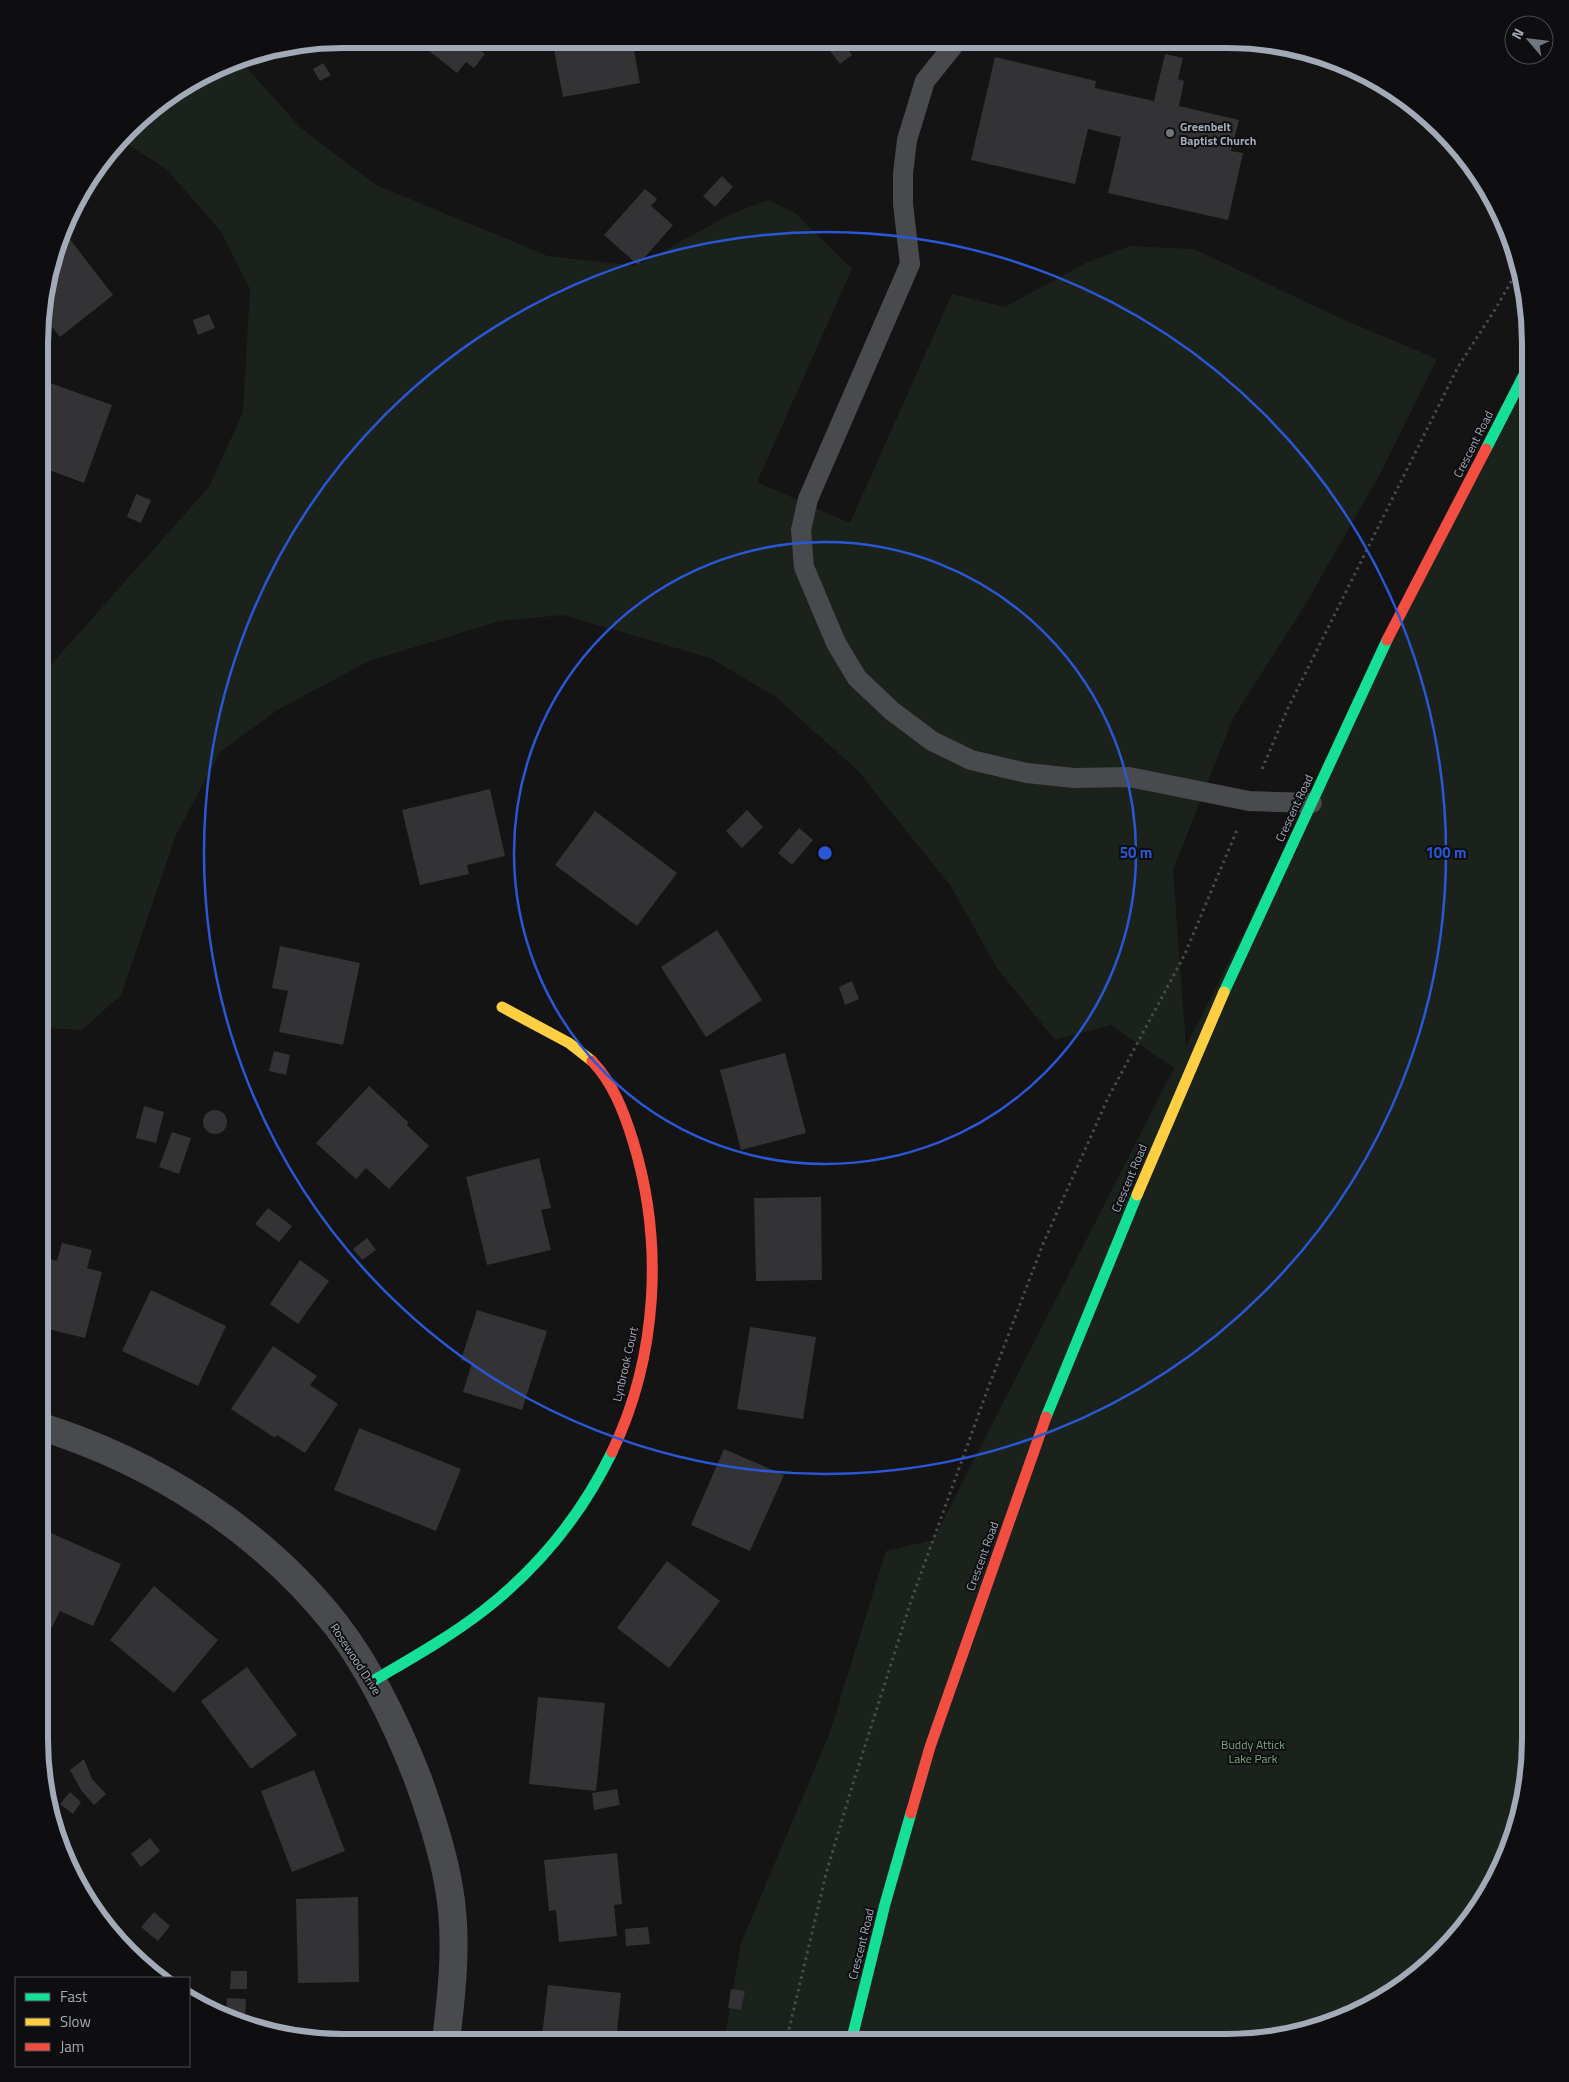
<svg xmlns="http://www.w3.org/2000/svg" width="1569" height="2082" font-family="'Titillium Web',sans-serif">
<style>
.green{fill:#1a221b}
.building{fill:#333335}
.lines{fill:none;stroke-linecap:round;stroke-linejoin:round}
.path{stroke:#494b4f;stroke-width:3;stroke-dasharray:2.5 4;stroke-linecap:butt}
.lane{stroke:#484a4d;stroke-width:20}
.street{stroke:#484a4d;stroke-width:28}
.fast{stroke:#16e098;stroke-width:11}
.slow{stroke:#ffcf43;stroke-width:11}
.jam{stroke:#f24e42;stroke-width:11}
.ring{fill:none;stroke:#2a57d5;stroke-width:2.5}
.poi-dot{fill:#71767e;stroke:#0e0e10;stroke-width:2}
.labels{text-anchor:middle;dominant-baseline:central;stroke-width:4;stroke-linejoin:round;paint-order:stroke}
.poi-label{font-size:12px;font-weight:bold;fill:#a3aab7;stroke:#0e0e10;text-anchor:start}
.street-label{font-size:12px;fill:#a3aab7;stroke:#0e0e10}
.park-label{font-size:12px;fill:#78a47a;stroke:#0e0e10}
.rim{fill:none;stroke:#a3aab7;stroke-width:6}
.centre{fill:#2a57d5;stroke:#0e0e10;stroke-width:2.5}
.ring-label{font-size:15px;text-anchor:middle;font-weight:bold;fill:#2a57d5;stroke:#0e0e10;stroke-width:4;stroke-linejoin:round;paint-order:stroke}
</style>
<rect width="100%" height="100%" fill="#141414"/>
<!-- green -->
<path class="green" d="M242,57l2,8 57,63 75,57 172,71 88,10 95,-52 37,-14 27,13 57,56 -95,213 93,41 102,-229 53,13 83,-45 42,-16 64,3 146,69 97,41 -57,115 -75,131 -72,113 -60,152 13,176 344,-674v1388l-16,77 -35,71 -52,60 -66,44 -56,21 -78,10 -503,-1 17,-99 88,-208 57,-184 47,-11 241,-472 -63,-43 -56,15 -58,-72 -47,-83 -92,-114 -82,-74 -66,-39 -147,-43 -63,6 -131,40 -90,48 -59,43 -44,83 -55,160 -39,35 -42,-2 1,-344 8,-17 160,-180 34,-75 7,-123 -30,-59 -54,-61 -45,-29 21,-26z"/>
<!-- building -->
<g class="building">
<path d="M414,39h70l-7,9 8,6 -11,14 -8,-6 -9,11z"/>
<path d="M552,39l80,1 8,43 -77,14z"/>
<path d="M830,40h11l11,15 -12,9 -15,-20z"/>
<path d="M1165,54l18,4 -5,21 6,2 -5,25 60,14 -8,31 12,2 -15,67 -120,-27 13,-56 -33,-8 -13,55 -104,-24 24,-103 101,24 -1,7 59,13z"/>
<path d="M323,63l8,12 -11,6 -7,-12z"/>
<path d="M722,176l11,11 -18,20 -12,-11z"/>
<path d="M645,189l12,10 -6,7 22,19 -35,40 -34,-30z"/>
<path d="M65,233l48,62 -53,42 -19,-24v-11z"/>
<path d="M209,314l6,14 -17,7 -5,-15z"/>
<path d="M50,383l62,22 -28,78 -43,-16v-60z"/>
<path d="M136,494l15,6 -10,23 -14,-6z"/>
<path d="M490,789l15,67 -38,9 2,9 -49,11 -18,-75z"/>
<path d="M747,810l16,17 -21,21 -16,-17z"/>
<path d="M595,811l82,62 -40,53 -82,-61z"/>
<path d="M799,828l14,12 -21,25 -14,-12z"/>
<path d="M717,930l45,70 -56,37 -45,-70z"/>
<path d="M280,946l80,17 -17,82 -64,-13 9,-41 -16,-3z"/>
<path d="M852,981l7,18 -14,6 -6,-18z"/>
<path d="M274,1051l16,4 -4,20 -17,-4z"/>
<path d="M785,1053l21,80 -65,17 -21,-80z"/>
<path d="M369,1086l39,36 -1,3 22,21 -40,43 -23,-21 -10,11 -40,-36z"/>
<path d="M144,1106l20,6 -8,31 -20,-5z"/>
<circle cx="215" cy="1122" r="12"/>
<path d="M172,1132l19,6 -12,36 -20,-7z"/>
<path d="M539,1158l12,50 -10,2 10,40 -64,15 -21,-88z"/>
<path d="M821,1197l1,83 -66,1 -2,-83z"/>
<path d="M268,1208l24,18 -13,16 -24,-18z"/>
<path d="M367,1238l9,12 -14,10 -9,-11z"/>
<path d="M62,1243l30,7 -5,18 15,4 -17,66 -45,-11v-71l17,5z"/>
<path d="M300,1260l29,21 -31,43 -28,-20z"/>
<path d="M151,1290l75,36 -28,60 -76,-35z"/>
<path d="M477,1310l70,21 -25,79 -59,-18 9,-29 -11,-3z"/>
<path d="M750,1327l66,10 -13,82 -66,-10z"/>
<path d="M273,1346l44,30 -7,9 28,19 -33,49 -28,-18 -2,3 -44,-29z"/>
<path d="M359,1428l102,41 -25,62 -102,-41z"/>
<path d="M724,1449l60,26 -34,76 -59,-26z"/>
<path d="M44,1530l77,34 -28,62 -33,-15 -9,18 -12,-5v-84z"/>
<path d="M667,1561l53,40 -51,67 -52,-40z"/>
<path d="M154,1586l64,54 -44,53 -64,-53z"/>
<path d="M247,1667l50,68 -46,34 -50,-68z"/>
<path d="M39,1697l7,4 -7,14z"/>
<path d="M538,1697l67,6 -9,88 -67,-7z"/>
<path d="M84,1759l8,20 14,15 -12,11 -13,-15 -11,-20z"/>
<path d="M314,1770l31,81 -53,21 -31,-81z"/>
<path d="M617,1789l3,16 -26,5 -2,-17z"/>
<path d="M70,1792l11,10 -8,12 -13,-10z"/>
<path d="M150,1838l10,13 -19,16 -10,-13z"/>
<path d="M617,1853l5,51 -8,1 3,31 -58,6 -3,-32 -7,1 -5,-51z"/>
<path d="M358,1897l1,85 -61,1 -2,-84z"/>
<path d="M154,1912l16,14 -12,15 -17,-14z"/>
<path d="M648,1927l2,17 -24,2 -1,-17z"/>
<path d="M231,1971h16v18h-17z"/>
<path d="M548,1985l73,8 -5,49 -67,-1 1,-4 -8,-1z"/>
<path d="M731,1989l14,2 -4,19 -13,-2z"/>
<path d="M227,1998l19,1 -1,20 -19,-1z"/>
</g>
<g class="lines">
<!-- path -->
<g class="path">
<path d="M1262,769l26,-61 170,-341 38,-59 24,-42"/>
<path d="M786,2042l40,-168 24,-81 61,-192 76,-210 56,-147 65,-146 76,-142 53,-126"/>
</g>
<!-- lane -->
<path class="lane" d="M957,41l-32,40 -18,59 -4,34v30l7,60 -102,235 -7,31 3,37 32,76 21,35 35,33 40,30 39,19 56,13 47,5 55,-1 120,24 63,2"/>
<!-- street -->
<path class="street" d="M39,1426c115,36 223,104 298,200 35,46 60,99 81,153 13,36 25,72 31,109 9,51 3,103 -3,153"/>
<!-- fast -->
<g class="fast">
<path d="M1486,449l44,-86"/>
<path d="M1224,992l163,-352"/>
<path d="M1046,1417l91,-222"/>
<path d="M373,1681c37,-22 75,-43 110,-70 54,-42 99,-97 129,-159"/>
<path d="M851,2042l34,-138 26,-91"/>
</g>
<!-- slow -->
<g class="slow">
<path d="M502,1007l67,36 23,18"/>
<path d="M1137,1195l87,-203"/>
</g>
<!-- jam -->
<g class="jam">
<path d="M1387,640l99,-191"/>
<path d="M592,1061c21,22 32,51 41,80 31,101 25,215 -21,311"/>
<path d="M911,1813l19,-66 116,-330"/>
</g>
</g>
<!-- distance rings -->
<g class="ring">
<circle cx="825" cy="853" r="311"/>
<circle cx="825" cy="853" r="621"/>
</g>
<!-- markers -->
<circle class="poi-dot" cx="1170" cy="133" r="5"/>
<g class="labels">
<!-- poi labels -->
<g class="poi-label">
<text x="1180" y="126">Greenbelt<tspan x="1180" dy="14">Baptist Church</tspan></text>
</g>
<!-- street labels -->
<g class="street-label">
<text transform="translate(1473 444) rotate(-63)">Crescent Road</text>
<text transform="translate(1294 808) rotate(-65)">Crescent Road</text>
<text transform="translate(1129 1178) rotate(-67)">Crescent Road</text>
<text transform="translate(625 1364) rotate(-77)">Lynbrook Court</text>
<text transform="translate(982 1556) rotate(-70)">Crescent Road</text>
<text transform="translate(356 1659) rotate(57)">Rosewood Drive</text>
<text transform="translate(861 1944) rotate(-76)">Crescent Road</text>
</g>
<!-- park labels -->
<g class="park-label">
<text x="1253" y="1744">Buddy Attick<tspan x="1253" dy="14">Lake Park</tspan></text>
</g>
</g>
<!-- crop -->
<path d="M0 0H1569V2082H0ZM343 48H1227A295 295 0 0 1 1522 343V1739A295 295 0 0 1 1227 2034H343A295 295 0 0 1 48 1739V343A295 295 0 0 1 343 48Z" fill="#0e0e10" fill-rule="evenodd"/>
<path class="rim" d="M343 48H1227A295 295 0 0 1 1522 343V1739A295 295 0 0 1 1227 2034H343A295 295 0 0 1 48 1739V343A295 295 0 0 1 343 48Z"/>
<circle cx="825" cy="853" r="8" class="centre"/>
<g class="ring-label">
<text x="1136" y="858">50 m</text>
<text x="1446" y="858">100 m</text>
</g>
<!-- legend -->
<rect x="15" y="1977" width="175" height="90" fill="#0e0e10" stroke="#4a4c53"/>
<rect x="25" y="1993" width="25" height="8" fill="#16e098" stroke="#4a4c53"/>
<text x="60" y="2002" font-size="15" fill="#a3aab7">Fast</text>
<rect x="25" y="2018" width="25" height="8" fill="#ffcf43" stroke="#4a4c53"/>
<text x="60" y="2027" font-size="15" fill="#a3aab7">Slow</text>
<rect x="25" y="2043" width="25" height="8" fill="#f24e42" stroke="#4a4c53"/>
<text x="60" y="2052" font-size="15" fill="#a3aab7">Jam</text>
<!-- north arrow -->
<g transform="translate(1529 40) rotate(298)"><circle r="24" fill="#0e0e10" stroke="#4a4c53"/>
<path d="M0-4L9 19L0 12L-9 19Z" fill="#71767e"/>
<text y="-8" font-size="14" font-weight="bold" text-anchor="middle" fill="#a3aab7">N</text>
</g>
</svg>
